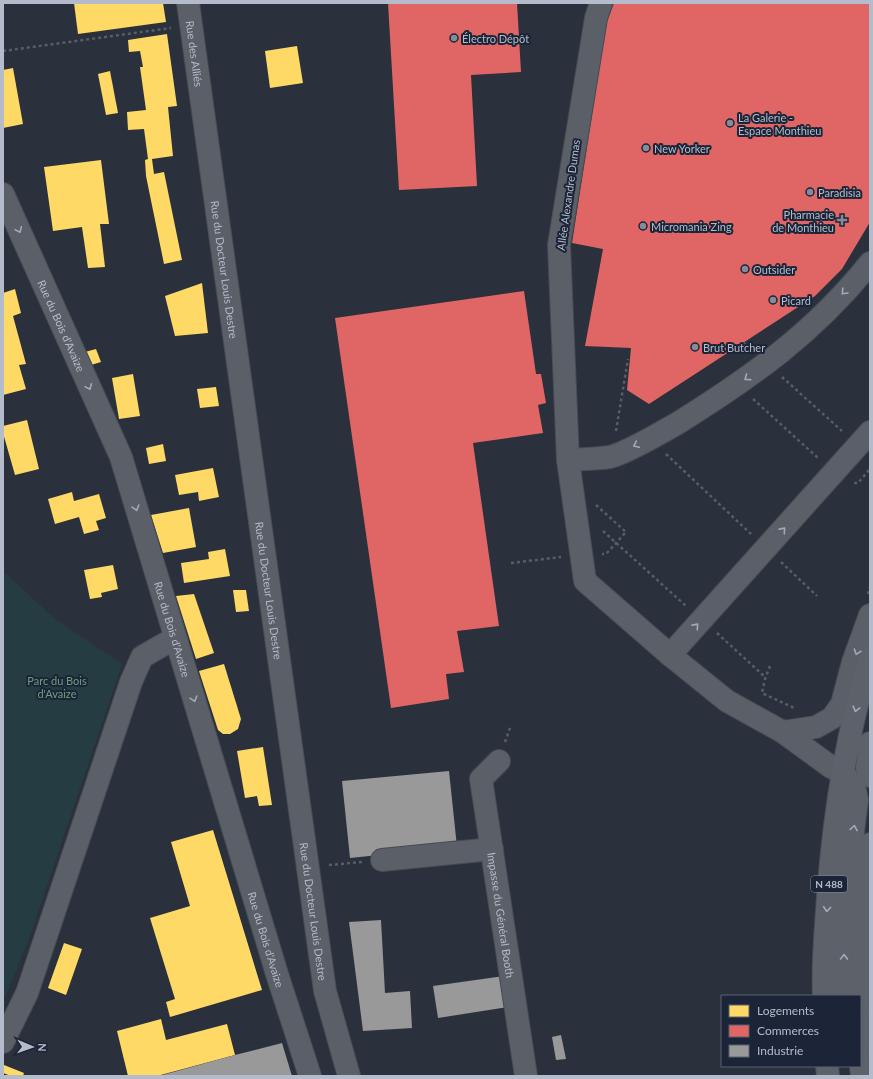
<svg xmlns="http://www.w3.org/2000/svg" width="873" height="1079" font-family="Lato,sans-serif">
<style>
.green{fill:#263c43}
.homes{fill:#ffd966}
.shops{fill:#e06666}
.industry{fill:#999}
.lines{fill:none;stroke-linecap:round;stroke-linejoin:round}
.minor-casing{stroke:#464b54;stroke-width:24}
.major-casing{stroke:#484d57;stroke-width:24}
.path{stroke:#585e66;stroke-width:2.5;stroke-dasharray:3 3;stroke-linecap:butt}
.minor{stroke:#5b5f68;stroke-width:22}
.major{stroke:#5d616a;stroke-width:22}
.oneway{stroke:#a2a9b8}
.oneway2{stroke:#a3aab8}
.poi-dot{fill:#848b9a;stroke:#1c2537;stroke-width:1.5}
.labels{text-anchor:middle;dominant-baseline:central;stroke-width:4;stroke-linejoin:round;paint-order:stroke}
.shield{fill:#1c2537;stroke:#868f9f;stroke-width:1}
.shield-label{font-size:10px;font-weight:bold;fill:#b4bccc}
.poi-label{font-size:11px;fill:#b4bccc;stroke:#1c2537;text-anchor:start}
.street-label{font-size:11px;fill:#b4bccc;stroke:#1c2537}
.park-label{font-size:11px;fill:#69a07a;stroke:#1c2537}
</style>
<rect width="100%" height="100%" fill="#2a303c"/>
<!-- green -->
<path class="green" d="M3,571l52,48 67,45 -93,275 -26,63z"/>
<!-- homes -->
<g class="homes">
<path d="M74,3h89l3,19 -88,12z"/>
<path d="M167,34l10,72 -9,1 5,49 -21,3 2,15 10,-2 18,88 -18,4 -18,-88 -1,-16 3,-1 -4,-30 -16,1 -1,-18 19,-2 -6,-43h3l-3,-16 -11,1 -1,-12z"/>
<path d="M297,46l6,37 -33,5 -5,-37z"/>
<path d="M13,68l10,56 -20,4v-58z"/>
<path d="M110,71l8,42 -12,2 -8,-41z"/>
<path d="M101,160l8,64h-9l5,43 -17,1 -6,-41 -29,4 -9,-64z"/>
<path d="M202,283l6,50 -33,3 -10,-40z"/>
<path d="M15,289l6,24 -8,3 13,48 -7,1 7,24 -23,6v-102z"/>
<path d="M96,349l5,13 -10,3 -6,-13z"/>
<path d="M133,374l7,42 -21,3 -7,-41z"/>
<path d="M216,387l3,19 -19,2 -3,-19z"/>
<path d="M27,420l12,49 -24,6 -12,-42v-7z"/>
<path d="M163,444l3,17 -17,3 -3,-16z"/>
<path d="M213,468l6,29 -20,4 -1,-9 -19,3 -4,-20z"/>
<path d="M72,492l2,9 25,-7 7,24 -10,3 3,9 -15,4 -5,-17 -24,7 -7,-25z"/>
<path d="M189,508l7,39 -33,6 -12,-38z"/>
<path d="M225,549l5,27 -46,7 -3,-20 28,-4 -1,-7z"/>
<path d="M113,565l5,24 -17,4 1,4 -12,2 -6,-29z"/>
<path d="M233,590h13l3,21 -13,1z"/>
<path d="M194,594l20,59 -18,6 -20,-63z"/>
<path d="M224,664l17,55 -3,10 -8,5h-7l-5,-4 -19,-59z"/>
<path d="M263,747l9,58 -13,1 -2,-10 -12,2 -8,-47z"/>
<path d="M213,830l49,160 -92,27 -4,-15 9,-3 -25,-81 40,-12 -19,-64z"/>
<path d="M64,943l18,6 -16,46 -18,-7z"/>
<path d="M161,1019l5,21 61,-16 8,31 -78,21h-29l-11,-45z"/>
<path d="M4,1065l20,8 -1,3h-12l-8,-3z"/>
</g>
<!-- shops -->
<g class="shops">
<path d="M388,3h129l4,69 -50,3 6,111 -78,4z"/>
<path d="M614,3h256v219l-28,47 -27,27 -166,108 -22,-14 4,-42 -46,-2 18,-97 -31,-6 34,-219z"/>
<path d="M524,291l12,83h5l5,29 -8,2 5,28 -70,10 26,183 -42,5 7,41 -18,2 3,25 -58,9 -56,-390z"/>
</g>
<!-- industry -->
<g class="industry">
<path d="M449,771l8,76 -107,11 -8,-77z"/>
<path d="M381,920l4,73 25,-2 2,37 -49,3 -14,-109z"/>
<path d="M504,976l4,31 -70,11 -5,-32z"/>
<path d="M561,1035l5,24 -10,1 -4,-23z"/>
<path d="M282,1043l10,33h-133l76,-21z"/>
</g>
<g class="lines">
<defs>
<g id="minor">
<path id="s1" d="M188,3l137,988 24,85"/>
<path d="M601,3l-5,15 -37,227 9,215 17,121 85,74 57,46 56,31 48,35 12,6"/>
<path id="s2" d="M3,194l118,263 156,517 33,102"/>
<path d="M568,460c14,-1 28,-1 42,-3 17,-4 52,-25 68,-34 74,-46 137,-91 192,-160"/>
<path d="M670,655l200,-223"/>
<path d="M783,732l33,-5 16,-9 10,-14 11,-42 17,-47"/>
<path id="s3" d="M499,761l-18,18 45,297"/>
<path d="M382,860l110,-11"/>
<path d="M3,1042l24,-49 104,-311 11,-25 33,-19"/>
</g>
<g id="major">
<path d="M870,743l-3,25 3,8"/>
<path d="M843,773l11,13 3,14 -11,86 -2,110"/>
<path d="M824,996c-2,-33 2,-66 4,-100 6,-81 18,-161 42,-238"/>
<path d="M860,1029l4,-129 6,-56"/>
<path d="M860,1052l10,-31"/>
<path d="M860,1057l2,19"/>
<path d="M827,1066l1,10"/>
</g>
</defs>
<!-- minor casing -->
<use href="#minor" class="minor-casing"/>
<!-- major casing -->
<use href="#major" class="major-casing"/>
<!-- path -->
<g class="path">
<path d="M3,51l168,-23"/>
<path d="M743,343l8,5"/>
<path d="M782,377l60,54"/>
<path d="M753,399l65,59"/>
<path d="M616,431l12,-72"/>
<path d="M666,454l85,80"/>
<path d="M854,483h4l12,-14"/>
<path d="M596,505l30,27 -20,22h-4"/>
<path d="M603,531l83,75"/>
<path d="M781,562l36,34"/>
<path d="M511,563l50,-6"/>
<path d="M868,594l2,-7"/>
<path d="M717,633l48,44"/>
<path d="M770,666l-5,13 -3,14 32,15"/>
<path d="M505,742l6,-17"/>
<path d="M329,865l33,-3"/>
</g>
<!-- minor -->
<use href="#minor" class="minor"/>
<!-- major -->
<use href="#major" class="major"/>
</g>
<!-- one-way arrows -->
<defs><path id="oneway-chevron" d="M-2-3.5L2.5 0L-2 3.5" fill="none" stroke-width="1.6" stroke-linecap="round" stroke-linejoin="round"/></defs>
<g class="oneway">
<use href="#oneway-chevron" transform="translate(19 230) rotate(66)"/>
<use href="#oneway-chevron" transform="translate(844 292) rotate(133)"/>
<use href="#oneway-chevron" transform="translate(747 378) rotate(144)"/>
<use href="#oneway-chevron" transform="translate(89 387) rotate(66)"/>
<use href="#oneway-chevron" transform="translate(636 445) rotate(155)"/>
<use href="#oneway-chevron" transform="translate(136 508) rotate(73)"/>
<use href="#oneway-chevron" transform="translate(783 530) rotate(-48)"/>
<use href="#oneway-chevron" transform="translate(696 626) rotate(-48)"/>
<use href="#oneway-chevron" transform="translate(857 652) rotate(109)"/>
<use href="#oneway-chevron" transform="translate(194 699) rotate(73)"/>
</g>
<g class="oneway2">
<use href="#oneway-chevron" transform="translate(856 709) rotate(105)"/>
<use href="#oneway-chevron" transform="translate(854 828) rotate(-81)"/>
<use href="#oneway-chevron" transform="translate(827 909) rotate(94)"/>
<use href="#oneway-chevron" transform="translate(844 957) rotate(-89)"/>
</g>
<!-- markers -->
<g class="poi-dot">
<circle cx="454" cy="38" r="4"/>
<circle cx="730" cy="123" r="4"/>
<circle cx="646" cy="148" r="4"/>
<circle cx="810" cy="192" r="4"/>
<path d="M840 214h4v4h4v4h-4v4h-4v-4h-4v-4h4z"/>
<circle cx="643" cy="226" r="4"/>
<circle cx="745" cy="269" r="4"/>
<circle cx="773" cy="300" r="4"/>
<circle cx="695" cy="347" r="4"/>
</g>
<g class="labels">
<!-- shield labels -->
<rect class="shield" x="811" y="876" width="36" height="16" rx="3"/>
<g class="shield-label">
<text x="829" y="884">N 488</text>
</g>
<!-- poi labels -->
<g class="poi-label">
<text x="462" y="38">Électro Dépôt</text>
<text x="738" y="117">La Galerie -<tspan x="738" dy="13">Espace Monthieu</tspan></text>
<text x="654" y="148">New Yorker</text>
<text x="818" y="192">Paradisia</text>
<text x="834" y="214" text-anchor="end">Pharmacie<tspan x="834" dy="13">de Monthieu</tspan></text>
<text x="651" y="226">Micromania Zing</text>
<text x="753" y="269">Outsider</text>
<text x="781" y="300">Picard</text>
<text x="703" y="347">Brut Butcher</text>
</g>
<!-- street labels -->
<g class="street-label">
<text stroke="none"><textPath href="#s1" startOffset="51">Rue des Alliés</textPath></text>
<text transform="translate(568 195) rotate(-82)">Allée Alexandre Dumas</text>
<text stroke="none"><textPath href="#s1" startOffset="269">Rue du Docteur Louis Destre</textPath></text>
<text stroke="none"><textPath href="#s2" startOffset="144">Rue du Bois d'Avaize</textPath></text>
<text stroke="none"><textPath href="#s1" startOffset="593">Rue du Docteur Louis Destre</textPath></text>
<text stroke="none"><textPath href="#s2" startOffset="468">Rue du Bois d'Avaize</textPath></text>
<text stroke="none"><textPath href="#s1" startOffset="917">Rue du Docteur Louis Destre</textPath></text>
<text stroke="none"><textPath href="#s3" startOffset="163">Impasse du Général Booth</textPath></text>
<text stroke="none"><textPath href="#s2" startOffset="792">Rue du Bois d'Avaize</textPath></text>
</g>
<!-- park labels -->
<g class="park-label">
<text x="57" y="680">Parc du Bois<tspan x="57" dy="13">d'Avaize</tspan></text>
</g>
</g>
<!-- border -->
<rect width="873" height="1079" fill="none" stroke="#b4bccc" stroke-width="8"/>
<!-- legend -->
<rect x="721" y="995" width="140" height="72" fill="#1c2537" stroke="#596173"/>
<rect x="729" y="1005" width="20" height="12" fill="#ffd966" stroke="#596173"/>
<text x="757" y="1015" font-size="12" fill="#b4bccc">Logements</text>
<rect x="729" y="1025" width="20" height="12" fill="#e06666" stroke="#596173"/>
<text x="757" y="1035" font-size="12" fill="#b4bccc">Commerces</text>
<rect x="729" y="1045" width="20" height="12" fill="#999999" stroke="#596173"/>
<text x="757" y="1055" font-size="12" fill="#b4bccc">Industrie</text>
<!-- north arrow -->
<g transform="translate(32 1047) rotate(92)" stroke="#1c2537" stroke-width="3" paint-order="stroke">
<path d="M0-3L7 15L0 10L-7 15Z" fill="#b4bccc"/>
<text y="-6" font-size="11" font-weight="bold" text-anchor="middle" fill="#b4bccc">N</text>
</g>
</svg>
